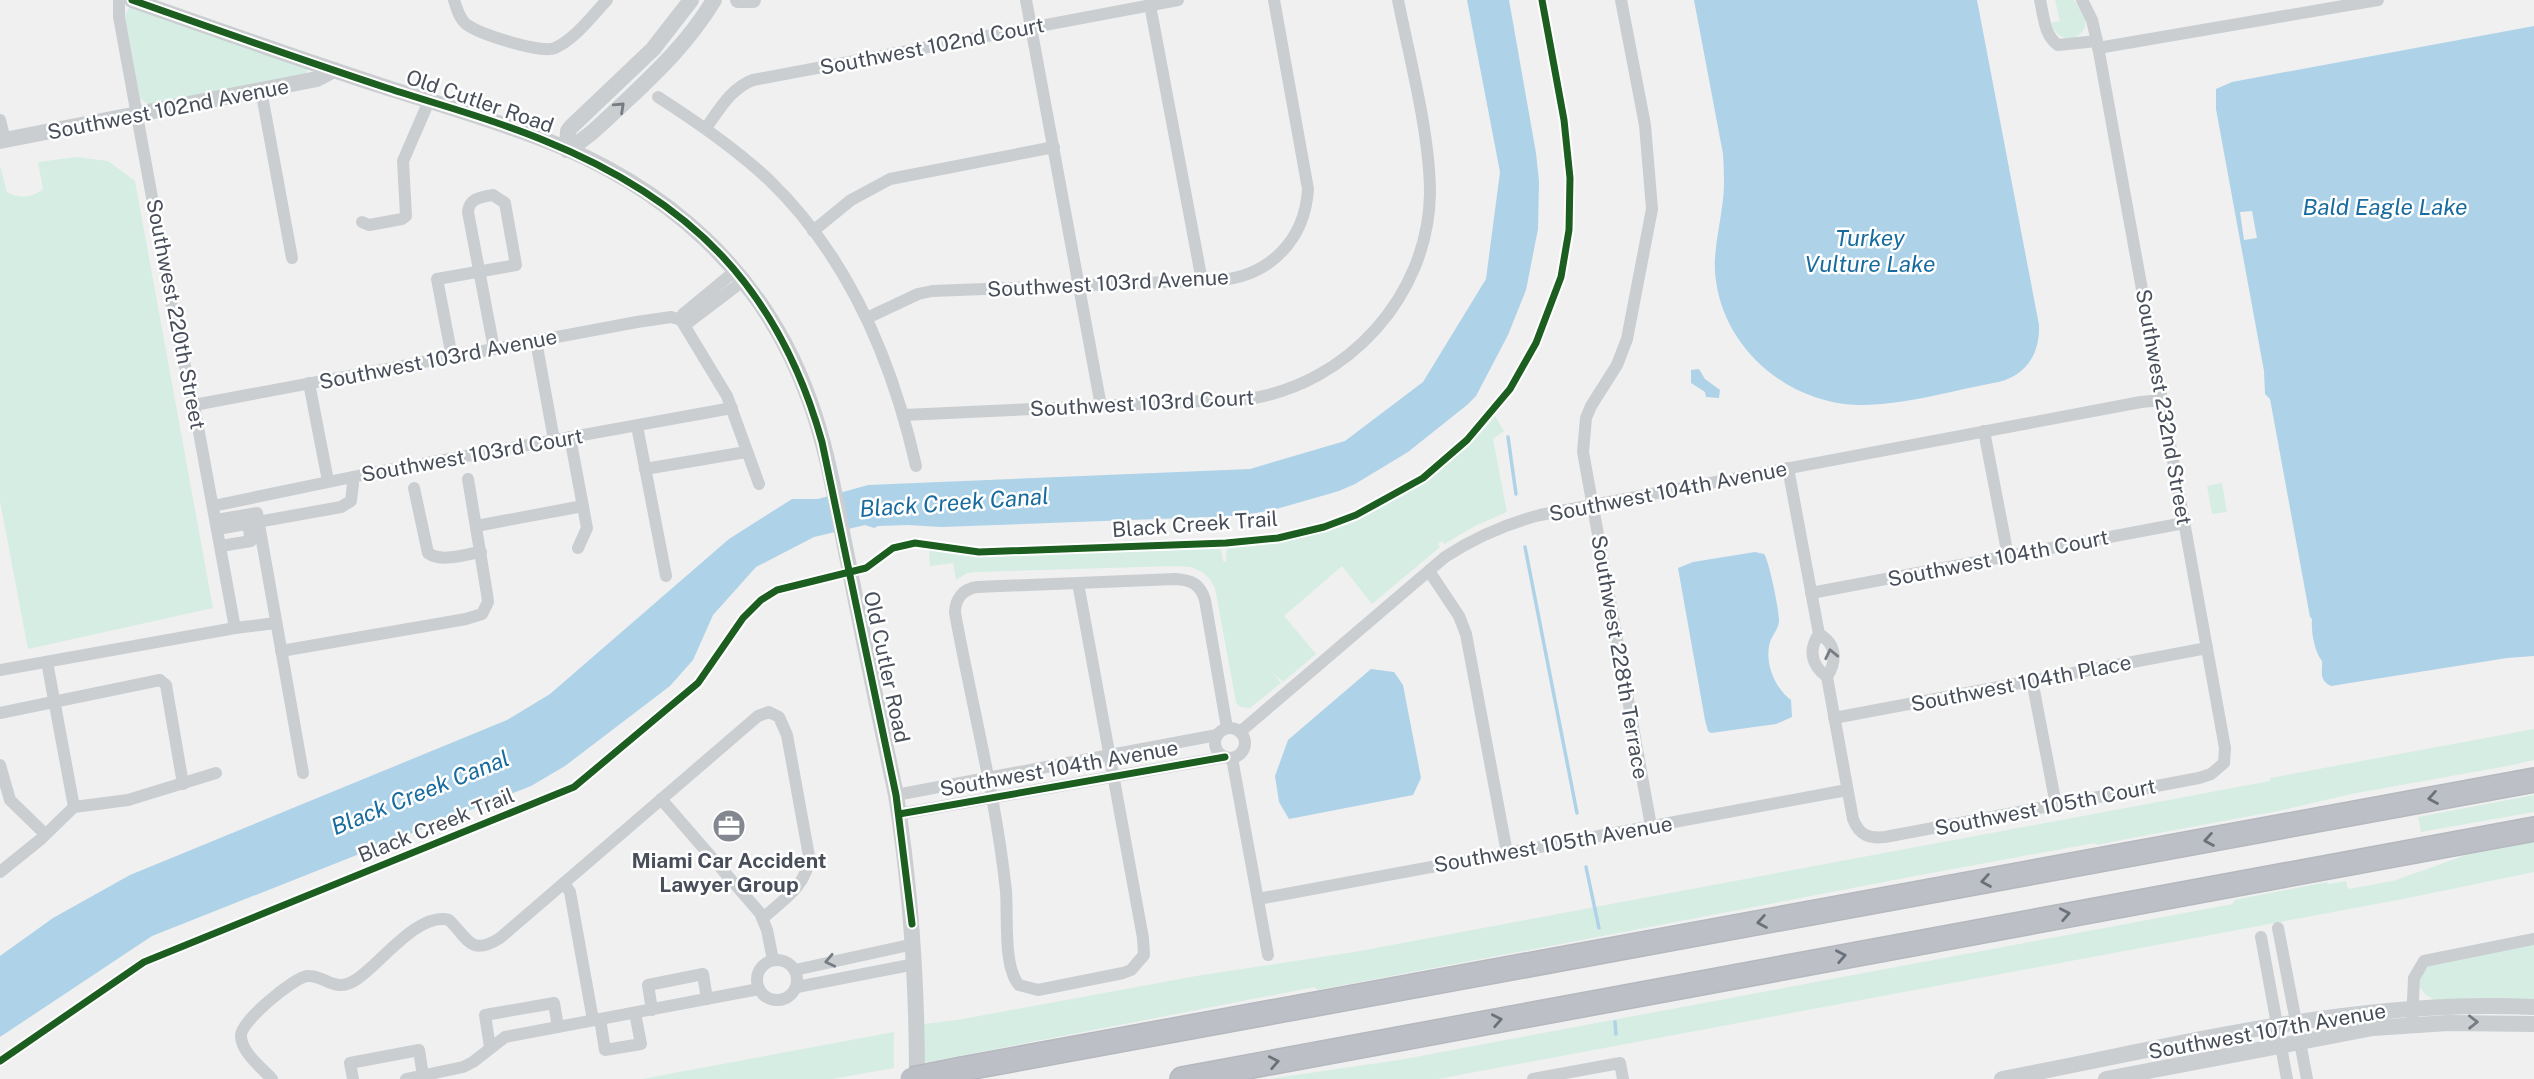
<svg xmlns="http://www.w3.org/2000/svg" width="2534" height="1079" font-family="'Public Sans',sans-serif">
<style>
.green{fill:#d6ede3}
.water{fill:#aed2e8}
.pier{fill:#f0f0f0}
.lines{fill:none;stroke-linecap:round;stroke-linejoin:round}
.stream{stroke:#aed2e8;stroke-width:3.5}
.motorway-casing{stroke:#b5b8be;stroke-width:26}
.minor{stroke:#cbced1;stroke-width:12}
.tertiary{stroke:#cbced1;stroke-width:16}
.motorway{stroke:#bcc0c6;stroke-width:23}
.motorway-bridge-casing{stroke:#b5b8be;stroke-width:26;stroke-linecap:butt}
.motorway-bridge{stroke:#bcc0c6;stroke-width:23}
.cycleway-casing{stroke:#fff;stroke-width:11}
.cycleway{stroke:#1b5e20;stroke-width:7}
.oneway{stroke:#767b84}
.oneway2{stroke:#6b717b}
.labels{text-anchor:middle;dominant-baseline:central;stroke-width:5;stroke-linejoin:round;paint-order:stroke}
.street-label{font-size:21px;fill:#484f5b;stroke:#fff}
.poi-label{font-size:21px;font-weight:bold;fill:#484f5b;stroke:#fff}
.water-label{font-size:23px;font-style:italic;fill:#186b9e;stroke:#fff}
</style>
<rect width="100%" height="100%" fill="#f0f0f0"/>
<!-- green -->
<g class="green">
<path d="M2055,0h19l11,17 1,7c-7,21 -29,18 -35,-1l9,-2z"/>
<path d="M130,6l177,62v6l-158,31 -9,-7 -15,-82z"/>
<path d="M76,157l32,4 27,20 78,427 -185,41 -28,-148v-335l7,26c11,7 26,6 36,-3l-5,-27z"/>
<path d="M1495,416l9,15 -11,8 14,73 -30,13 -33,19 -2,-3 -4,3 2,3 -68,57 -30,-38 -58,50 32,38 -33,28 -11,-10 9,11 -31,25 -10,-1 -4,-5 -21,-114 -5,-9 -8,-7 -11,-5 -16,-1 -198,6 -10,1 -11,7 -3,-17 -23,3 -1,-17 46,6 243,-8 3,3 2,11 3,1 1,-15c23,-4 46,-5 69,-10 76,-15 150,-61 199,-121z"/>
<path d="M2222,483l5,29 -15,2 -5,-28z"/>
<path d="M2534,729v31l-21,5 -162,29 -68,16 -162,30 -24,5 -2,-2c-260,47 -519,99 -778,147l-2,-3 -391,76v-39l33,-4 239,-44 158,-24 916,-171v-3z"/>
<path d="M2534,795v17l-113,20 -3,-15z"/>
<path d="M2534,842v30l-131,27 -965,180h-169l130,-19 834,-156 1,-4 93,-18 1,2 18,-3 2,8 45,-8 73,-26z"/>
<path d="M2534,945v55h-99c-20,-8 -21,-25 -3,-36z"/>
<path d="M894,1032v36l-62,11h-190z"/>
</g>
<!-- water -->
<g class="water">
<path d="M1467,0h42l27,153 3,28 -1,48 -12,61 -18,45 -32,61 -9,9 -59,47 -53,32 -16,7 -66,19 -36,6 -296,11 -33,-2 -30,1 -4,2 -9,-3 -51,12 -58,30 -43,48 -20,45 -23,26 -105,80 -34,20 -379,150 -152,101v-81l53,-38 77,-43 377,-155 43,-26 179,-155 63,-40h26l50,-14 382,-16 95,-28 78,-59 63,-103 14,-107z"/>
<path d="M1694,0h283l62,325c1,28 -12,50 -40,57 -45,8 -97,24 -142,23 -69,-2 -132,-56 -141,-124 -4,-25 3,-49 6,-74 3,-18 2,-35 1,-53z"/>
<path d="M2534,26v630l-27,2 -176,28c-13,-6 -8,-15 -9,-25 -8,-10 -11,-30 -10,-42l-2,-2 -40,-218 -5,-5 -1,-23 -48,-262v-20l16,-7z"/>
<path d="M1699,369l6,10 15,11 -1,8 -13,-1 -1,-5 -14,-9v-13z"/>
<path d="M1755,552l9,2c5,6 16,60 15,68 -1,7 -7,14 -9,20 -6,21 5,46 21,58l1,17 -16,7 -65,9 -3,-2 -3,-11 -27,-152 15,-6z"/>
<path d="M1371,669l23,3 9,13 18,93 -8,17 -124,24 -10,-17 -4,-26 13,-36z"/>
</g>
<!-- pier -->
<path class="pier" d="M2252,211l5,27 -13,2 -4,-28z"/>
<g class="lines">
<!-- stream -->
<g class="stream">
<path d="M1508,437l8,57"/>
<path d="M1525,547l52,266"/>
<path d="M1586,867l13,61"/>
<path d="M1615,1022l1,12"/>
</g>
<defs>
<g id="motorway">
<path d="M962,1069l1572,-289"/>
<path d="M1182,1079l1352,-250"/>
</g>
</defs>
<!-- motorway casing -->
<use href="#motorway" class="motorway-casing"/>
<!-- minor -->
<g class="minor">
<path d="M119,0v17l56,306 19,82 41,223"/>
<path d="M454,0c3,9 5,18 12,24 13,10 75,30 89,24 20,-9 37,-32 52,-48"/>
<path d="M1026,0l75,406"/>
<path d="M1621,0l24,125 7,84 -25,130 -10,26 -26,41 -5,12 -3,34 68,374"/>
<path d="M2040,0c4,17 4,35 18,45l39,-4"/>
<path d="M1150,5l52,276"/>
<path d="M2098,48l280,-48"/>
<path d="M261,90l31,168"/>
<path d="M658,97c39,25 77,51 111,83 80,77 123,180 147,286"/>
<path d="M0,120l5,20"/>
<path d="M706,128c13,-18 25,-40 47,-48l425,-80"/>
<path d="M362,222l7,3 33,-6 4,-3 -3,-55 26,-60"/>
<path d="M813,231l38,-31 39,-21 164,-32"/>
<path d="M867,318l51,-24 14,-3 289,-11c50,-5 84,-41 87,-91l-34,-189"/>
<path d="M681,320l46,76 32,88"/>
<path d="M681,320l2,-6 52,-43"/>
<path d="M536,341l18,99"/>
<path d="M452,357l-15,-78 79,-14 -11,-62 -12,-8c-12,2 -24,3 -25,17l26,137"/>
<path d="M309,383l19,98"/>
<path d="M194,405l443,-83 34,-5 18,5 54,-41"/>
<path d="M904,415l344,-16c100,-15 180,-103 182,-205 0,-60 -20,-134 -32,-194"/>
<path d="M637,426l29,150"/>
<path d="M1984,431l24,125"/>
<path d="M570,437l17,91 -9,20"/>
<path d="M1788,468l31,166c-11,16 -8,31 8,43"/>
<path d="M645,469l101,-17"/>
<path d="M414,488l14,65c14,10 37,1 53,-1"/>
<path d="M213,506l154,-32 365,-66"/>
<path d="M216,520l41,-7 46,260"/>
<path d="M476,526l107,-20"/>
<path d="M218,529l123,-22 10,-6 2,-17"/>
<path d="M221,546l30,-5 -3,-17"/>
<path d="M1429,571l30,45 7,18 41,219"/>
<path d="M1078,583l65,355 1,17 -13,15 -8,3 -85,17 -19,-5c-16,-18 -11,-69 -13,-94 -10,-94 -34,-185 -51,-278 0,-14 8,-24 22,-26l198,-8c17,1 25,5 30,21l22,128"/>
<path d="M1811,593l373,-70"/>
<path d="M1819,634c18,10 18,27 8,43l26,142c6,16 16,20 32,18l314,-59 12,-4 13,-11 1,-15 -128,-707 -5,-21 -10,-20"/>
<path d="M281,651l185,-32 16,-5 6,-12 -1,-8 -19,-115"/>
<path d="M47,662l27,145"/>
<path d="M0,670l235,-42 41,-5"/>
<path d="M2032,680l24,125"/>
<path d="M0,713l160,-33 6,5 17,99"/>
<path d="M1834,718l373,-70"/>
<circle cx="1230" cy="743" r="15"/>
<path d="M1240,732l205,-175c29,-19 60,-33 95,-42l601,-113 22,-2"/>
<path d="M1232,758l36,197"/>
<path d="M0,765l10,35 35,34"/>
<path d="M896,795l321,-60"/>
<path d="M661,799l99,114 7,17 6,30"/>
<path d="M899,814l326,-57"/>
<path d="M0,872l41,-33 33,-32 54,-7 88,-27"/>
<path d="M564,883l6,9 23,128"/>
<path d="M1258,899l589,-109"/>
<path d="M2278,928l29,151"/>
<path d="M2261,937l26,142"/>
<circle cx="777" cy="980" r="20"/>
<path d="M795,970l119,-26"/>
<path d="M797,987l118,-23"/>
<path d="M652,1010l-4,-25 55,-11 4,25"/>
<path d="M600,1019l5,31 36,-6 -6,-31"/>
<path d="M2412,1024l2,-46 10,-17 110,-22"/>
<path d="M490,1047l-5,-32 69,-12 4,24"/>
<path d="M272,1079c-10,-11 -31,-27 -31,-43 -1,-14 52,-58 66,-60 18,-2 27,19 50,3 24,-16 62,-68 92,-59 19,18 21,37 51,18l258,-222 11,-4 10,5 8,18 22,121c-1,29 -26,44 -46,62"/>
<path d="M353,1079l-3,-16 69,-13 4,26"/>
<path d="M406,1079l57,-12 10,-5 32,-25 254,-48"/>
<path d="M1533,1079l87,-16 3,16"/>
</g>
<!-- tertiary -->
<g class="tertiary">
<path d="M132,0c85,30 170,60 256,88 51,16 102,31 152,50 125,47 223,133 269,261 20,54 28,111 40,167 15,77 31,153 47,229 15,95 21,188 21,284"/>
<path d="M738,0h15"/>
<path d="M0,141l317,-62 17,-9"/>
<path d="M567,150c23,-13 39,-31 58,-48 34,-32 65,-62 89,-102"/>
<path d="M567,150l1,-19 3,-4 82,-78 38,-49"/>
<path d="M2002,1079c175,-33 352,-81 532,-72"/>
<path d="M2106,1079l267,-51 75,-5 86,1"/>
</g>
<!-- motorway -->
<use href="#motorway" class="motorway"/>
<defs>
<path id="motorway-bridge" d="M912,1079l50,-10"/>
</defs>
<!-- motorway-bridge casing -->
<use href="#motorway-bridge" class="motorway-bridge-casing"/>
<!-- motorway-bridge -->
<use href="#motorway-bridge" class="motorway-bridge"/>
<defs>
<g id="cycleway">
<path d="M132,0c85,30 170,60 255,88 52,17 106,31 156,52 147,59 236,148 279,302l74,353 16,129"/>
<path d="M899,814l326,-57"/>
<path d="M0,1061l144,-99 430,-175 124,-104 45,-65 18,-18 16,-10 89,-22 27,-20 22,-5 64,9 247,-9 52,-5 46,-11 32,-12 67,-37 44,-38 43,-51 26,-46 25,-66 8,-47 1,-52 -6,-58 -22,-120"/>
</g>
</defs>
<!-- cycleway casing -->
<use href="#cycleway" class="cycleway-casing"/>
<!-- cycleway -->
<use href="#cycleway" class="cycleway"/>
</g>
<!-- one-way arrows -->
<defs><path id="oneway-chevron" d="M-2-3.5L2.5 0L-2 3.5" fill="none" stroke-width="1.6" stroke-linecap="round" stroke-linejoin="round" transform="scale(1.75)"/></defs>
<g class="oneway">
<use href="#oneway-chevron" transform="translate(620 107) rotate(-43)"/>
<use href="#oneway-chevron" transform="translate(1831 654) rotate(-102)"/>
<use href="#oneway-chevron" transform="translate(830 961) rotate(168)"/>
<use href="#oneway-chevron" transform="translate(2473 1022) rotate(-1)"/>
</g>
<g class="oneway2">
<use href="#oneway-chevron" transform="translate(2433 798) rotate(170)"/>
<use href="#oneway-chevron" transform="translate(2209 840) rotate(170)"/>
<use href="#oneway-chevron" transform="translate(1986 881) rotate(170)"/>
<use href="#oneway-chevron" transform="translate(2065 914) rotate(-11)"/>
<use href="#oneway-chevron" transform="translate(1762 922) rotate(170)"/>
<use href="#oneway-chevron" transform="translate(1841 956) rotate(-11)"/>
<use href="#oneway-chevron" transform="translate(1497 1020) rotate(-11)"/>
<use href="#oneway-chevron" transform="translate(1274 1062) rotate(-11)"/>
</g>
<!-- icons -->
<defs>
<symbol id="office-disc" viewBox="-11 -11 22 22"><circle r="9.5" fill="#83878f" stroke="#fff"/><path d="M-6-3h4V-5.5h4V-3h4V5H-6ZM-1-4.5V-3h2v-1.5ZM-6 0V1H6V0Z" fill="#fff"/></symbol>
</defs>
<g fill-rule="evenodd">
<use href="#office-disc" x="710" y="807" width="38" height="38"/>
</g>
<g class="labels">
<!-- street labels -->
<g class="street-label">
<text transform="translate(932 46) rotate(-11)">Southwest 102nd Court</text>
<text transform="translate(480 101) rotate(19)">Old Cutler Road</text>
<text transform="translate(168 109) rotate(-11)">Southwest 102nd Avenue</text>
<text transform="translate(1108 283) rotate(-3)">Southwest 103rd Avenue</text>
<text transform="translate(176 314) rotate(79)">Southwest 220th Street</text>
<text transform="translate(438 359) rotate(-11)">Southwest 103rd Avenue</text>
<text transform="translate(1142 403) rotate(-3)">Southwest 103rd Court</text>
<text transform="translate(2164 407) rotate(80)">Southwest 232nd Street</text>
<text transform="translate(472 455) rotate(-10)">Southwest 103rd Court</text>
<text transform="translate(1668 491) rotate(-11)">Southwest 104th Avenue</text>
<text transform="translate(1195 524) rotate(-4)">Black Creek Trail</text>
<text transform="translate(1998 558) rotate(-11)">Southwest 104th Court</text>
<text transform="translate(1620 657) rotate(80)">Southwest 228th Terrace</text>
<text transform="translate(887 667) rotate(78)">Old Cutler Road</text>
<text transform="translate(2021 683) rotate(-11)">Southwest 104th Place</text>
<text transform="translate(1059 768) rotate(-10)">Southwest 104th Avenue</text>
<text transform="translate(2045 807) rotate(-11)">Southwest 105th Court</text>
<text transform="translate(436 825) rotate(-22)">Black Creek Trail</text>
<text transform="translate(1553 844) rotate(-10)">Southwest 105th Avenue</text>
<text transform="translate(2267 1031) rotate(-10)">Southwest 107th Avenue</text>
</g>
<!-- poi labels -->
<g class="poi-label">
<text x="729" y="860">Miami Car Accident<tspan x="729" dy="24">Lawyer Group</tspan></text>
</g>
<!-- water labels -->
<g class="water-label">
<text x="2385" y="206">Bald Eagle Lake</text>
<text x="1870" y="237">Turkey<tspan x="1870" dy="26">Vulture Lake</tspan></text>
<text transform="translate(954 502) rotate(-4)">Black Creek Canal</text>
<text transform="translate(420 792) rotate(-22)">Black Creek Canal</text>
</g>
</g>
</svg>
